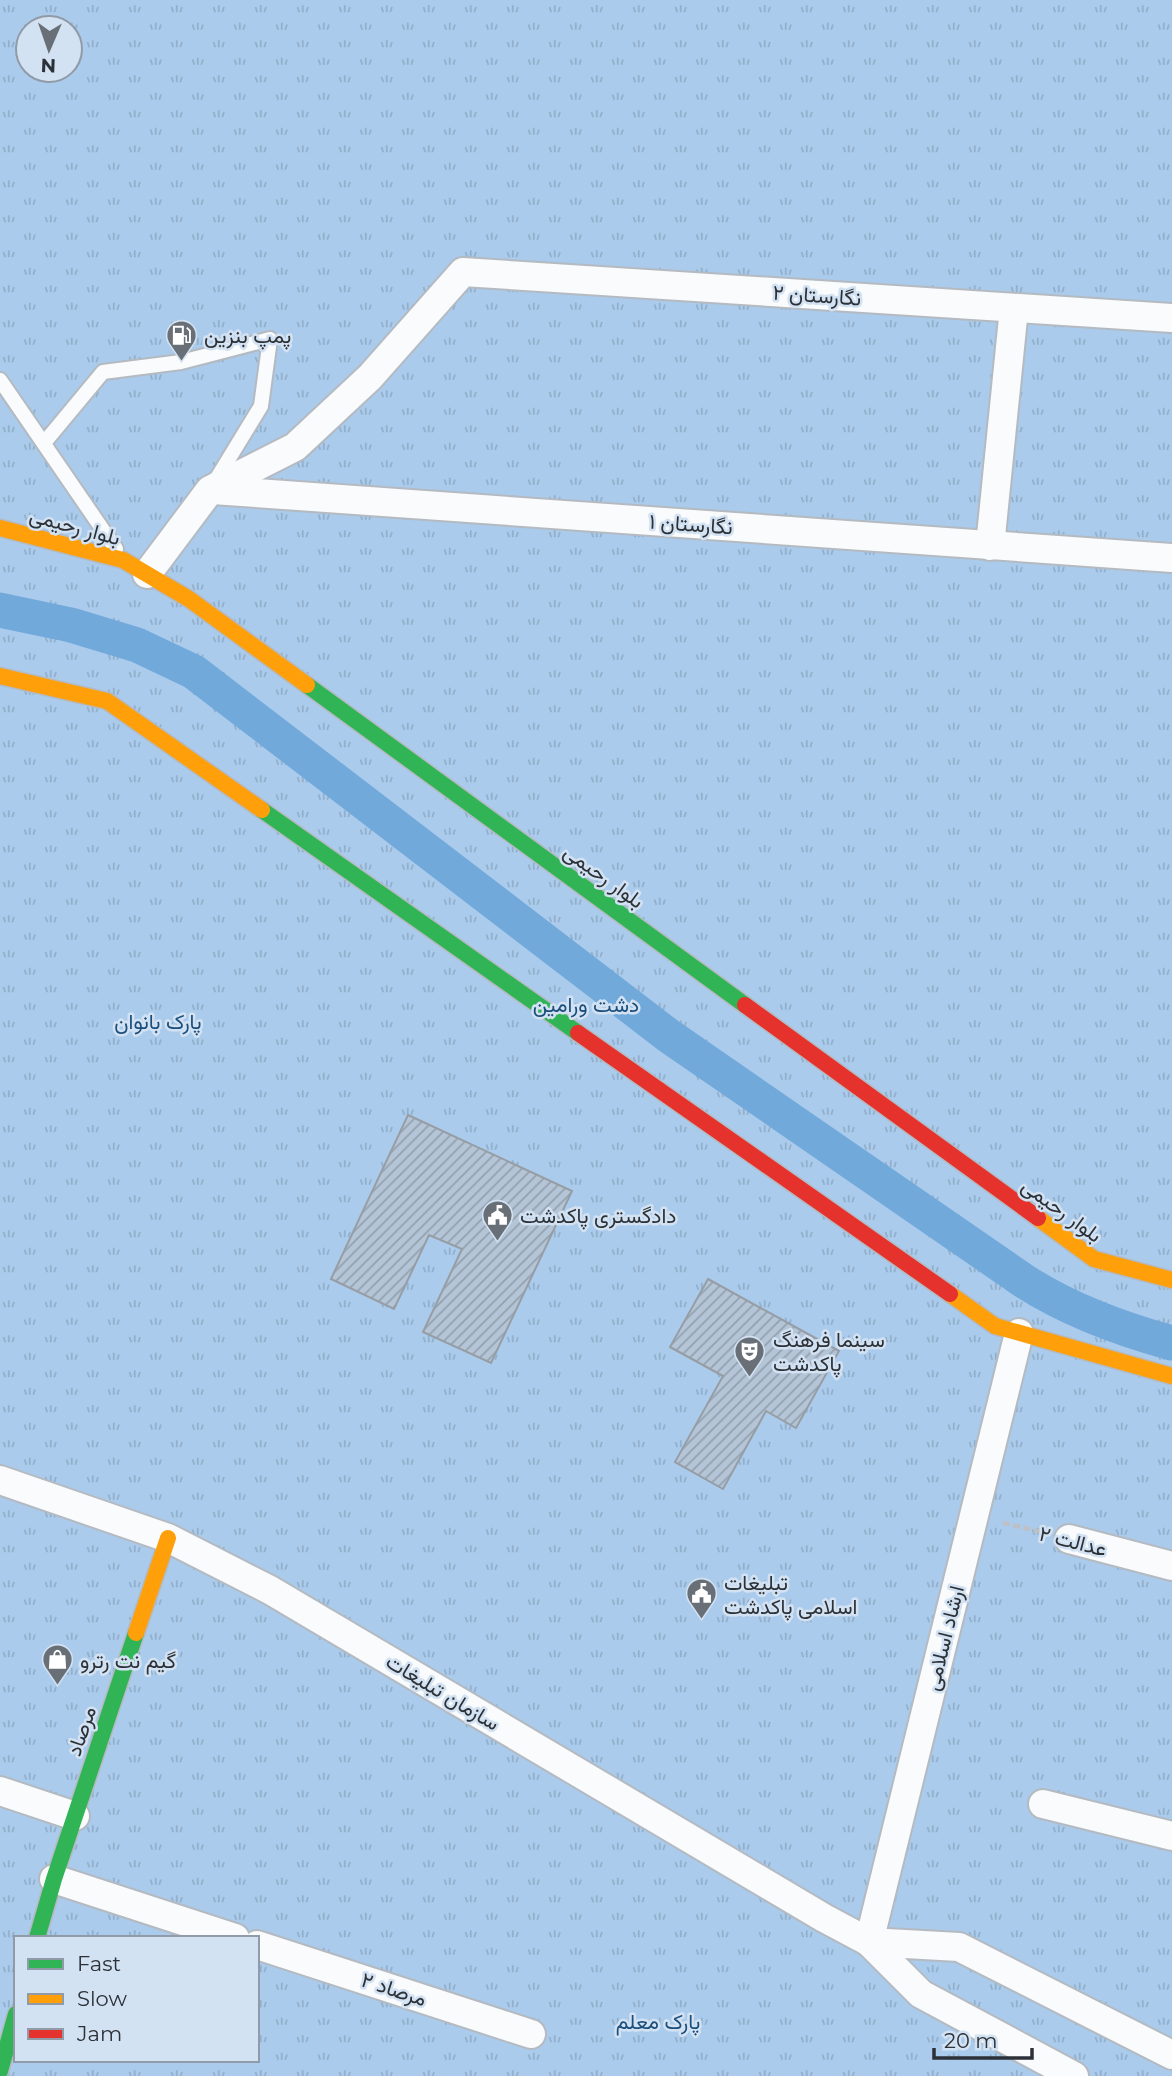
<svg xmlns="http://www.w3.org/2000/svg" width="1172" height="2076" font-family="Montserrat,Vazirmatn,sans-serif">
<style>
.park{fill:url(#park-tufts);fill-rule:evenodd}
.lines{fill:none;stroke-linecap:round;stroke-linejoin:round}
.canal{stroke:#72a9db;stroke-width:35}
.building{fill:url(#building-hatch);stroke:#979da4;stroke-width:2}
.lane-casing{stroke:#b4bac1;stroke-width:18}
.street-casing{stroke:#b4bac1;stroke-width:32}
.fast-casing{stroke:#b4bac1;stroke-width:19}
.slow-casing{stroke:#b4bac1;stroke-width:19}
.jam-casing{stroke:#b4bac1;stroke-width:19}
.path{stroke:#bdc1c5;stroke-width:4.5;stroke-dasharray:7 3.5;stroke-linecap:butt}
.lane{stroke:#f9fbfc;stroke-width:14}
.street{stroke:#f9fbfc;stroke-width:28}
.fast{stroke:#30b455;stroke-width:16}
.slow{stroke:#ff9f0a;stroke-width:16}
.jam{stroke:#e5322d;stroke-width:16}
.labels{text-anchor:middle;dominant-baseline:central;stroke-width:5;stroke-linejoin:round;paint-order:stroke}
.street-label{font-size:21px;fill:#2c3137;stroke:#d3e2f2}
.poi-label{font-size:21px;fill:#2c3137;stroke:#d3e2f2;text-anchor:start}
.park-label{font-size:21px;fill:#1a4e7c;stroke:#d3e2f2}
</style>
<defs>
<pattern id="park-tufts" width="24" height="20" patternUnits="userSpaceOnUse" patternTransform="scale(1.75)"><rect width="24" height="20" fill="#aacbec"/><path d="M3 7l-1-3M5 7V3M7 7l1-3M15 17l-1-3M17 17v-4M19 17l1-3" fill="none" stroke="#92afcb"/></pattern>
<pattern id="building-hatch" width="6" height="6" patternUnits="userSpaceOnUse" patternTransform="scale(1.75)"><rect width="6" height="6" fill="#b4c5d7"/><path d="M-1 1l2-2M0 6l6-6M5 7l2-2" fill="none" stroke="#93a1af"/></pattern>
</defs>
<rect width="100%" height="100%" fill="#dae2eb"/>
<!-- park -->
<path class="park" d="M0,0h1172v2076h-1172zM28,28h42v42h-42zM16,1938h241v122h-241z"/>
<g class="lines">
<!-- canal -->
<path class="canal" d="M0,610l71,15 66,20 57,27 475,364 355,245c45,29 97,48 148,62"/>
</g>
<!-- building -->
<g class="building">
<path d="M408,1115l164,76 -81,172 -68,-31 39,-83 -33,-14 -35,74 -63,-30z"/>
<path d="M708,1279l131,72 -43,77 -30,-17 -43,78 -48,-27 48,-86 -53,-29z"/>
</g>
<g class="lines">
<defs>
<g id="lane">
<path d="M0,380l116,169"/>
<path d="M44,443l59,-71 78,-10 89,-23 -9,67 -47,77"/>
</g>
<g id="street">
<path d="M213,490l959,68"/>
<path d="M990,546l24,-238"/>
<path d="M147,574l63,-84 85,-43 75,-70 93,-105 709,46"/>
<path d="M0,1480l168,58 102,52 554,328 45,24 52,52 153,82"/>
<path d="M1069,1539l103,27"/>
<path d="M0,1791l75,25"/>
<path d="M1043,1804l129,32"/>
<path d="M54,1879l181,59"/>
<path d="M869,1942l150,-609"/>
<path d="M869,1942l90,5 213,108"/>
<path d="M257,1945l274,89"/>
</g>
<g id="fast">
<path d="M307,685l438,320"/>
<path d="M262,810l316,223"/>
<path d="M37,1938l17,-59 82,-246"/>
<path d="M0,2071l16,-57"/>
</g>
<g id="slow">
<path d="M0,528l123,32 66,39 118,86"/>
<path d="M0,676l107,25 155,109"/>
<path d="M1038,1218l56,41 78,21"/>
<path d="M950,1294l45,32 177,50"/>
<path d="M136,1633l32,-95"/>
</g>
<g id="jam">
<path d="M745,1005l293,213"/>
<path d="M578,1033l372,261"/>
</g>
</defs>
<!-- lane casing -->
<use href="#lane" class="lane-casing"/>
<!-- street casing -->
<use href="#street" class="street-casing"/>
<!-- fast casing -->
<use href="#fast" class="fast-casing"/>
<!-- slow casing -->
<use href="#slow" class="slow-casing"/>
<!-- jam casing -->
<use href="#jam" class="jam-casing"/>
<!-- path -->
<path class="path" d="M1003,1523l39,9"/>
<!-- lane -->
<use href="#lane" class="lane"/>
<!-- street -->
<use href="#street" class="street"/>
<!-- fast -->
<use href="#fast" class="fast"/>
<!-- slow -->
<use href="#slow" class="slow"/>
<!-- jam -->
<use href="#jam" class="jam"/>
</g>
<!-- icons -->
<defs>
<symbol id="fuel-pin" viewBox="-11 -11 22 30"><path d="M0 17L-7.5 6A9.5 9.5 0 1 1 7.5 6Z" fill="#696f76" stroke="#d3e2f2"/><path d="M-5.5-6h7V0h2V4h1.3V-2.5L3-4.5l.8-.8L6-3V5H2.5V1h-1V6h-7ZM-4.2-4.7v3.2H.2V-4.7Z" fill="#fff"/></symbol>
<symbol id="civic-pin" viewBox="-11 -11 22 30"><path d="M0 17L-7.5 6A9.5 9.5 0 1 1 7.5 6Z" fill="#696f76" stroke="#d3e2f2"/><path d="M-.6-6.5H3V-4.5H.6V-3L4-1V1h2V6H-6V1h2V-1L-.6-3ZM-1.2 2.5V6h2.4V2.5Z" fill="#fff"/></symbol>
<symbol id="theatre-pin" viewBox="-11 -11 22 30"><path d="M0 17L-7.5 6A9.5 9.5 0 1 1 7.5 6Z" fill="#696f76" stroke="#d3e2f2"/><path d="M-5-5.5Q0-4 5-5.5V0Q5 5 0 6Q-5 5-5 0ZM-3.3-2.5H-1v1.5H-3.3ZM1-2.5H3.3v1.5H1ZM-2.8 1Q0 5.5 2.8 1Z" fill="#fff"/></symbol>
<symbol id="shop-pin" viewBox="-11 -11 22 30"><path d="M0 17L-7.5 6A9.5 9.5 0 1 1 7.5 6Z" fill="#696f76" stroke="#d3e2f2"/><path d="M-5-2.5h2.3a2.7 3.5 0 0 1 5.4 0H5L5.5 6h-11ZM-1.5-2.5h3a1.5 2.3 0 0 0-3 0Z" fill="#fff"/></symbol>
</defs>
<g fill-rule="evenodd">
<use href="#fuel-pin" x="164" y="318" width="35" height="47"/>
<use href="#civic-pin" x="480" y="1198" width="35" height="47"/>
<use href="#theatre-pin" x="732" y="1334" width="35" height="47"/>
<use href="#civic-pin" x="684" y="1576" width="35" height="47"/>
<use href="#shop-pin" x="40" y="1642" width="35" height="47"/>
</g>
<g class="labels">
<!-- street labels -->
<g class="street-label">
<text transform="translate(817 295) rotate(4)">نگارستان ۲</text>
<text transform="translate(691 524) rotate(4)">نگارستان ۱</text>
<text transform="translate(75 526) rotate(15)">بلوار رحیمی</text>
<text transform="translate(604 876) rotate(36)">بلوار رحیمی</text>
<text transform="translate(1062 1210) rotate(36)">بلوار رحیمی</text>
<text transform="translate(1073 1541) rotate(14)">عدالت ۲</text>
<text transform="translate(944 1638) rotate(-76)">ارشاد اسلامی</text>
<text transform="translate(443 1692) rotate(31)">سازمان تبلیغات</text>
<text transform="translate(81 1731) rotate(-71)">مرصاد</text>
<text transform="translate(394 1989) rotate(18)">مرصاد ۲</text>
</g>
<!-- poi labels -->
<g class="poi-label">
<text x="204" y="335">پمپ بنزین</text>
<text x="520" y="1215">دادگستری پاکدشت</text>
<text x="773" y="1339">سینما فرهنگ<tspan x="773" dy="24">پاکدشت</tspan></text>
<text x="724" y="1582">تبلیغات<tspan x="724" dy="24">اسلامی پاکدشت</tspan></text>
<text x="80" y="1660">گیم نت رترو</text>
</g>
<!-- park labels -->
<g class="park-label">
<text x="586" y="1004">دشت ورامین</text>
<text x="158" y="1021">پارک بانوان</text>
<text x="658" y="2021">پارک معلم</text>
</g>
</g>
<!-- legend -->
<rect x="14" y="1936" width="245" height="126" fill="#d3e2f2" stroke="#909ba7" stroke-width="2"/>
<rect x="28" y="1959" width="35" height="10" fill="#30b455" stroke="#909ba7" stroke-width="2"/>
<text x="77" y="1971" font-size="21" fill="#2c3137">Fast</text>
<rect x="28" y="1994" width="35" height="10" fill="#ff9f0a" stroke="#909ba7" stroke-width="2"/>
<text x="77" y="2006" font-size="21" fill="#2c3137">Slow</text>
<rect x="28" y="2029" width="35" height="10" fill="#e5322d" stroke="#909ba7" stroke-width="2"/>
<text x="77" y="2041" font-size="21" fill="#2c3137">Jam</text>
<!-- north arrow -->
<g transform="translate(49 49) rotate(182)"><circle r="33" fill="#d3e2f2" stroke="#909ba7" stroke-width="2"/>
<path d="M0-5L12 26L0 18L-12 26Z" fill="#696f76"/>
<text y="-10" font-size="19" font-weight="bold" text-anchor="middle" fill="#2c3137">N</text>
</g>
<!-- scale -->
<path d="M934 2048v10h98v-10" fill="none" stroke="#2c3137" stroke-width="3.5"/>
<text x="944" y="2048" font-size="21" fill="#2c3137" stroke="#d3e2f2" stroke-width="5" paint-order="stroke">20 m</text>
</svg>
